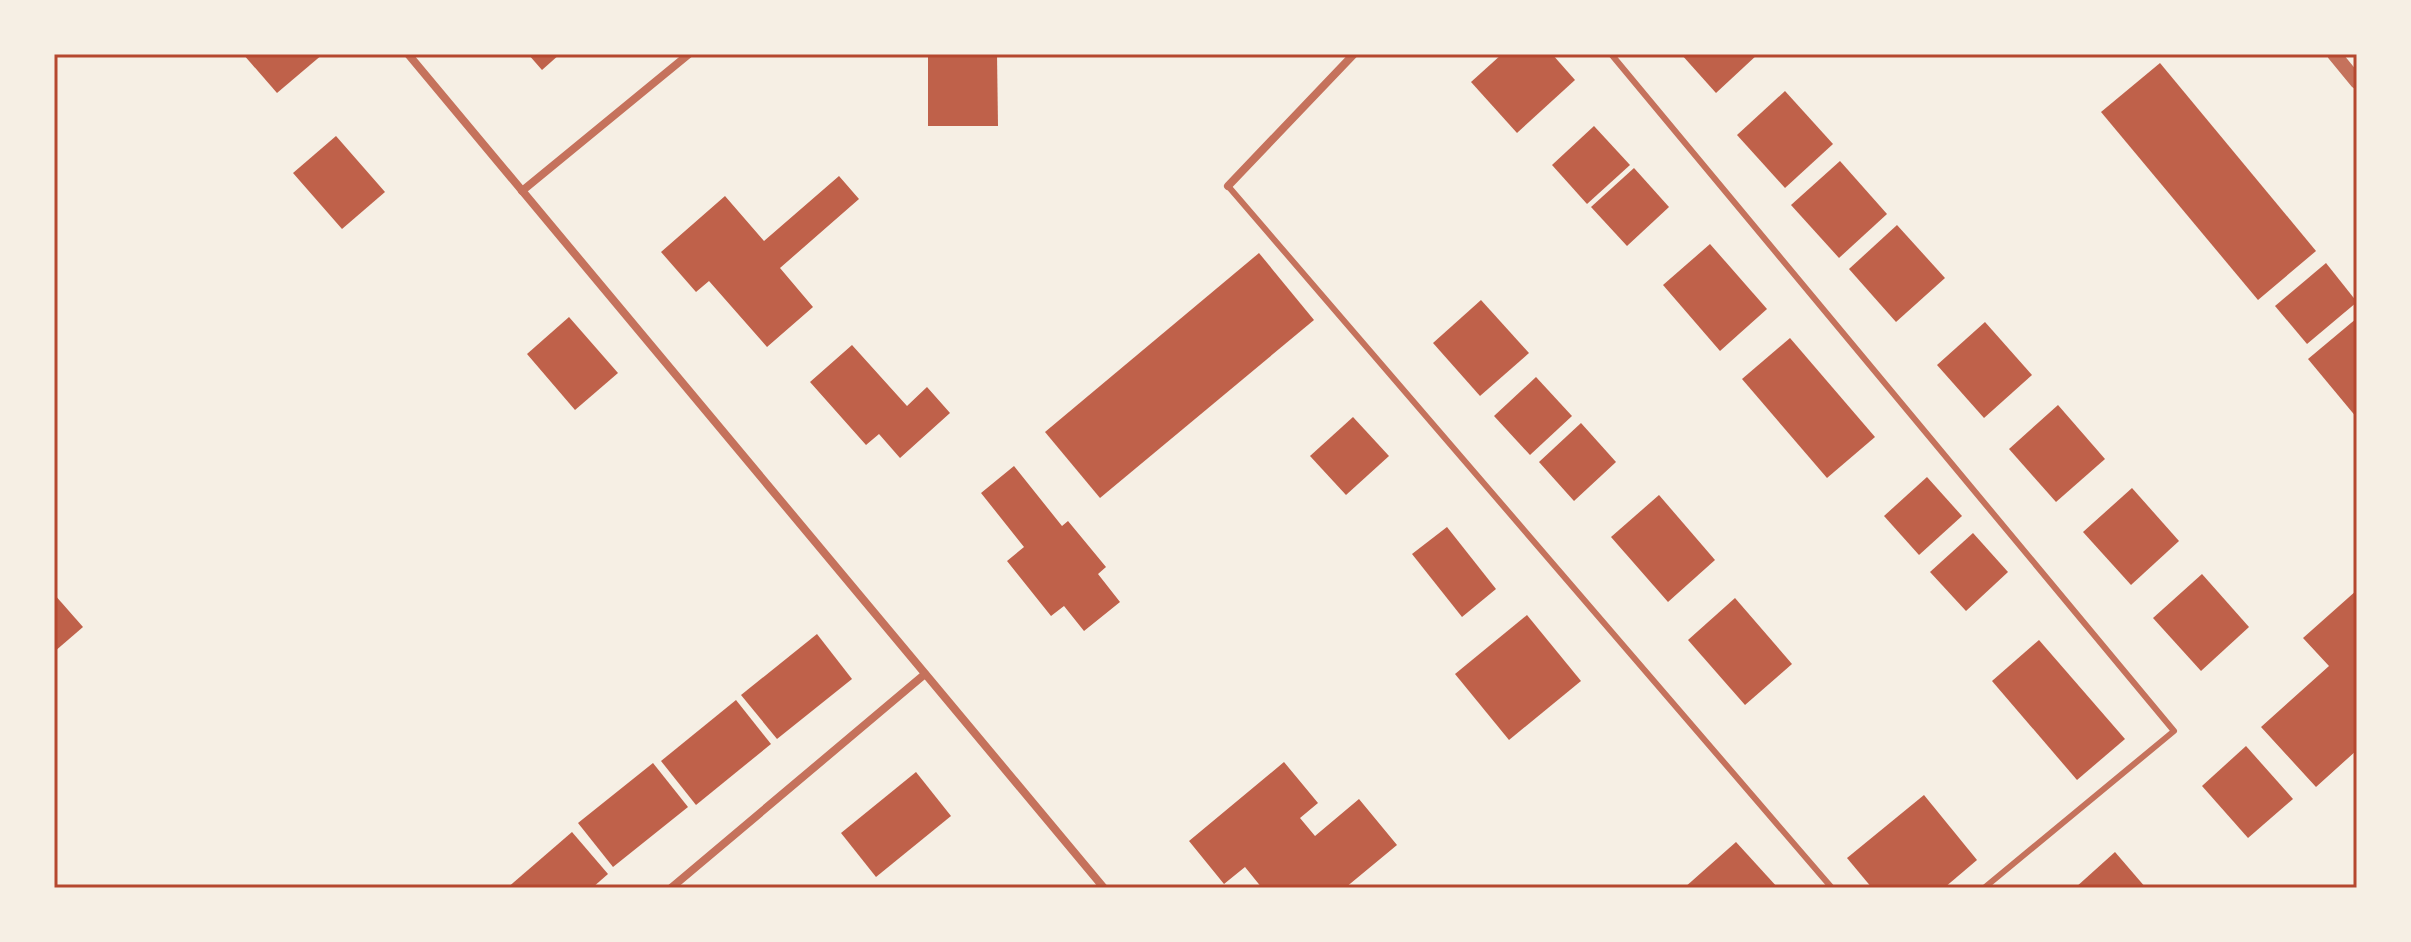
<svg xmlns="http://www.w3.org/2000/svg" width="2411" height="942" font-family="'DejaVu Sans',sans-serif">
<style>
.building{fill:#bf614a}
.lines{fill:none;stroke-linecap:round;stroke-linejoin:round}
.service{stroke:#c5725c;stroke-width:6}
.minor{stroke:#c5725c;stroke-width:8}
.tertiary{stroke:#c5725c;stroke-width:14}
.neatline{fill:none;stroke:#b5482f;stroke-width:3}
</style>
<rect width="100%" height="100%" fill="#f6efe4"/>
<!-- building -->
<g class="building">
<path d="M243,54h80l-46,39z"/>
<path d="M528,54h32l-18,16z"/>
<path d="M928,54h69l1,72h-70z"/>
<path d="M1502,54h50l23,26 -58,53 -46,-51z"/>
<path d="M1681,54h77l-42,39z"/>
<path d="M2160,63l156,188 -58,49 -157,-188z"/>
<path d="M1785,91l48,53 -48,44 -48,-53z"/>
<path d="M1594,126l36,39 -43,39 -35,-39z"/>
<path d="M336,136l49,56 -43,37 -49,-56z"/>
<path d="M1840,161l47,53 -48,44 -48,-53z"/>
<path d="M1634,168l35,39 -42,39 -36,-39z"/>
<path d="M839,176l20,23 -79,69 33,39 -46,40 -58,-66 -13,11 -35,-40 64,-56 39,45z"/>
<path d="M1897,225l48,53 -49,44 -47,-53z"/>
<path d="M1710,244l57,65 -47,42 -57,-66z"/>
<path d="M1259,253l55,67 -214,178 -55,-66z"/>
<path d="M2326,263l31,39 -50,42 -32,-38z"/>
<path d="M1481,300l48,53 -49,43 -47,-53z"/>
<path d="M569,317l49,56 -43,37 -48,-56z"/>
<path d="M2357,318v100l-49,-59z"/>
<path d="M1985,322l47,53 -48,43 -47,-53z"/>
<path d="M1790,338l85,99 -48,41 -85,-99z"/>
<path d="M852,345l55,61 20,-19 23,26 -50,45 -21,-24 -13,11 -56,-63z"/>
<path d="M1536,377l36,39 -42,39 -36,-39z"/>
<path d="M2058,405l47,54 -49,43 -47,-53z"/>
<path d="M1353,417l36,39 -43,39 -36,-39z"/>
<path d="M1581,423l35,39 -42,39 -35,-39z"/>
<path d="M1014,466l48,60 6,-5 38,46 -8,7 22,28 -36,29 -20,-25 -13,10 -44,-55 17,-14 -43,-54z"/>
<path d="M1927,477l35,39 -43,39 -35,-39z"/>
<path d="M2132,488l47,53 -48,44 -48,-53z"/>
<path d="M1659,495l56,65 -47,42 -57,-65z"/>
<path d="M1447,527l49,62 -34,28 -50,-63z"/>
<path d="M1973,533l35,39 -42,39 -36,-39z"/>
<path d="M2202,574l47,53 -48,44 -48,-53z"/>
<path d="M2357,590v160l-41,37 -55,-60 68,-61 -26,-28z"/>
<path d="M54,594l29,33 -29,25z"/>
<path d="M1735,598l57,66 -47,41 -57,-65z"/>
<path d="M1527,615l54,66 -72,59 -54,-66z"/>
<path d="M817,634l35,45 -75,60 -36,-44z"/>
<path d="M2039,640l86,99 -48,41 -85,-99z"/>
<path d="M736,700l35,44 -75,61 -35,-44z"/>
<path d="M2246,746l47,53 -45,39 -46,-52z"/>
<path d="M1284,762l34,41 -18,15 15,18 44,-37 38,46 -52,43h-83l-17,-21 -21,17 -35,-43z"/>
<path d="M653,763l35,44 -75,60 -35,-44z"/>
<path d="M916,772l35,44 -75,61 -35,-44z"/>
<path d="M1924,795l53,65 -33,28h-72l-25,-30z"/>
<path d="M572,832l36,42 -16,14h-85z"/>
<path d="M1736,842l42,46h-94z"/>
<path d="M2115,852l31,36h-71z"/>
</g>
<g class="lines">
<!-- service -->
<g class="service">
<path d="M1611,54l563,677 -190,157"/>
<path d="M1228,186l604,702"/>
</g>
<!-- minor -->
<g class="minor">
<path d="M408,54l696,834"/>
<path d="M1228,186l126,-132"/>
<path d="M522,191l167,-137"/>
<path d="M671,888l254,-214"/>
</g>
<!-- tertiary -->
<path class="tertiary" d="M2334,54l23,28"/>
</g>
<!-- border -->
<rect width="2411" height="942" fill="none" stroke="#f6efe4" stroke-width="112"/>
<rect x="56" y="56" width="2299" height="830" class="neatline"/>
</svg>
